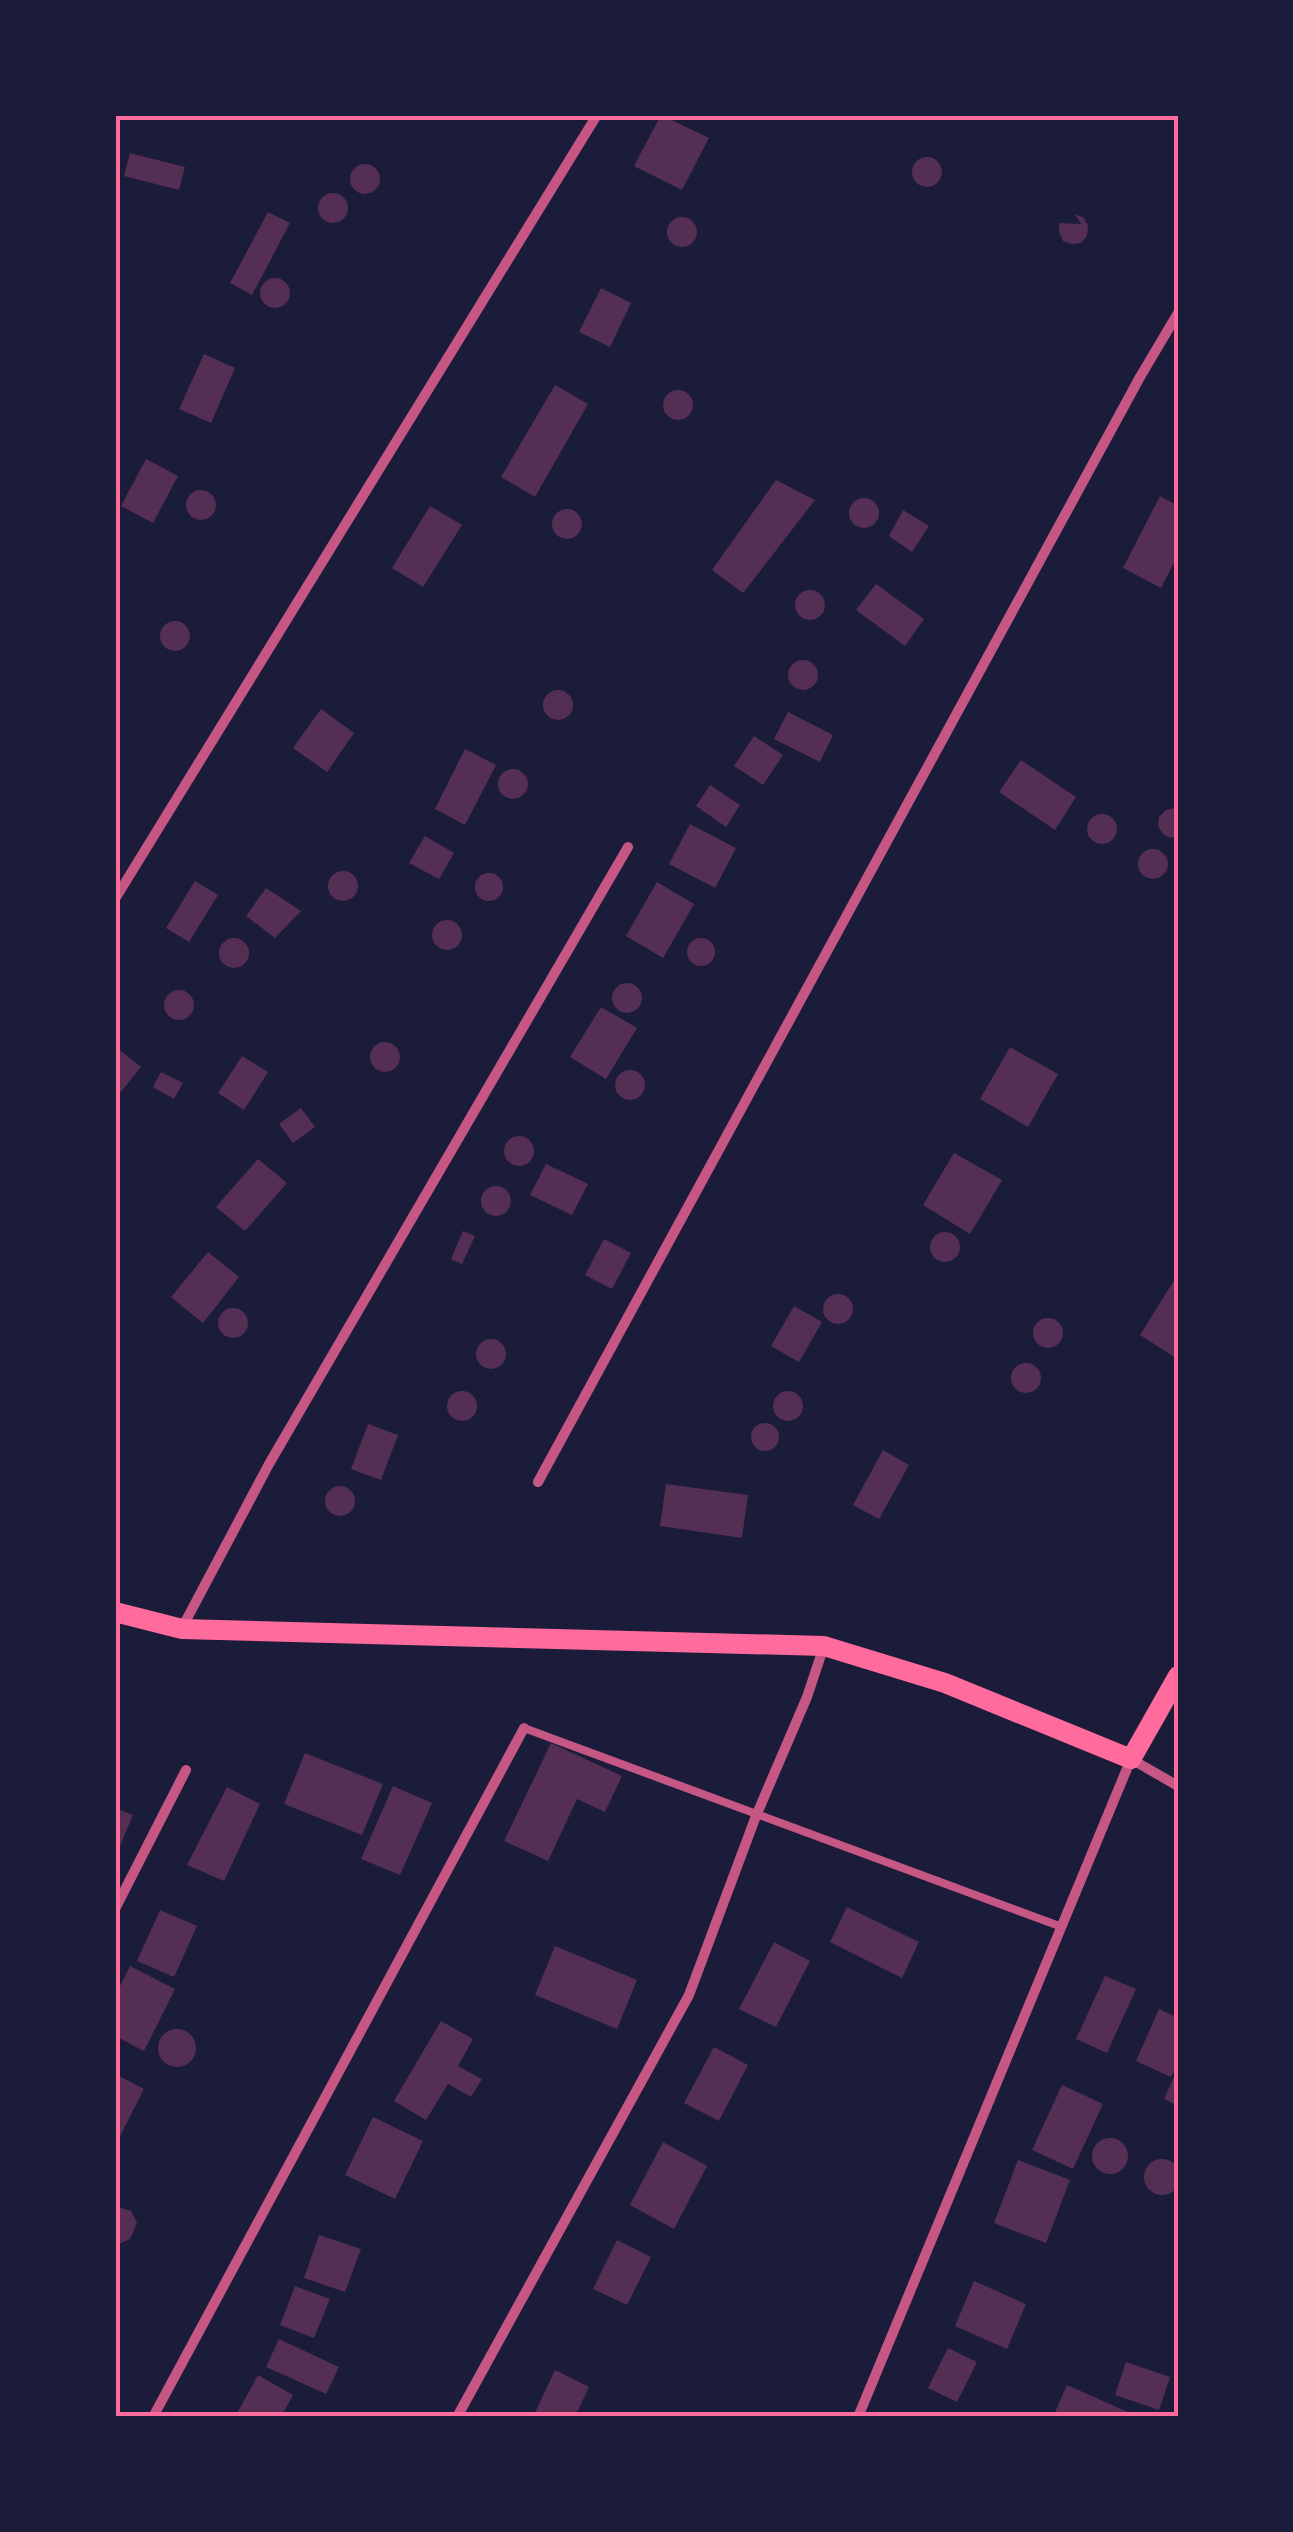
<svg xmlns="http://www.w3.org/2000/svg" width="1293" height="2532" font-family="'PT Serif',serif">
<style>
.building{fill:#542f53}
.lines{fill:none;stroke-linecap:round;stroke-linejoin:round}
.service{stroke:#c65784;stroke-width:8}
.minor{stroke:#c65784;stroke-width:10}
.secondary{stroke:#ff6b9d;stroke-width:20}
.neatline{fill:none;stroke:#ff6b9d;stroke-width:4}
</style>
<rect width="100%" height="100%" fill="#1b1b3a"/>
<!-- building -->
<g class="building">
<path d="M661,115l48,23 -27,52 -48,-24z"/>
<path d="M130,153l55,14 -6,23 -55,-14z"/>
<circle cx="927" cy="172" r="15"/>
<circle cx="365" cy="179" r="15"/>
<circle cx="333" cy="208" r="15"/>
<path d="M268,212l22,11 -38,72 -22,-12z"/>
<path d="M1075,214l9,4 4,8 -1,10 -6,7 -9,1 -9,-3 -4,-9v-9l22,1z"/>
<circle cx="682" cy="232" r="15"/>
<circle cx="275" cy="293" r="15"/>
<path d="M601,288l30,15 -21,44 -31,-15z"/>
<path d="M204,354l31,14 -24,55 -32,-14z"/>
<path d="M555,385l33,19 -53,93 -34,-20z"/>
<circle cx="678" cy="405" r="15"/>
<path d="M146,459l32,17 -25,47 -32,-17z"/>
<path d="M776,480l39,20 -72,93 -31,-23z"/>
<circle cx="201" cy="505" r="15"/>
<path d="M1160,496l18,10v49l-17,33 -38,-20z"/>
<circle cx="864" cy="513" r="15"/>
<path d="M430,506l32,19 -39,62 -31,-19z"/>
<circle cx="567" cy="524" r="15"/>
<path d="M903,510l26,16 -17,26 -23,-16z"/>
<path d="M876,584l48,35 -19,27 -49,-36z"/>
<circle cx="810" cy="605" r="15"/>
<circle cx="175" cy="636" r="15"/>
<circle cx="803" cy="675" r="15"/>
<circle cx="558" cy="705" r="15"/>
<path d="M321,709l33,24 -27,39 -34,-24z"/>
<path d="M788,712l45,23 -13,27 -46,-23z"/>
<path d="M754,736l29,19 -20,30 -29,-19z"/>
<path d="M465,749l31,16 -31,60 -30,-16z"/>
<path d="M1021,760l55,37 -21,33 -56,-38z"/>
<circle cx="513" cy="784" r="15"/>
<path d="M710,785l30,20 -14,22 -30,-21z"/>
<path d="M1175,808l3,1v27l-7,2 -8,-4 -5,-8 1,-9 7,-7z"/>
<circle cx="1102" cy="829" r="15"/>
<path d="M690,824l46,24 -21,40 -46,-24z"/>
<path d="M425,836l29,17 -15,26 -30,-16z"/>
<circle cx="1153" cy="864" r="15"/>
<circle cx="343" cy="886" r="15"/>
<circle cx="489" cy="887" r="14"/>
<path d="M195,881l23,14 -29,47 -23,-14z"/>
<path d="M657,882l37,22 -31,54 -37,-22z"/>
<path d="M266,888l35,23 -26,27 -29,-22z"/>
<circle cx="447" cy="935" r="15"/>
<circle cx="701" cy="952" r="14"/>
<circle cx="234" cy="953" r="15"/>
<circle cx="627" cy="998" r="15"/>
<circle cx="179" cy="1005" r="15"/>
<path d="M601,1007l36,21 -31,51 -36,-22z"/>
<circle cx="385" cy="1057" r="15"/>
<path d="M115,1046l26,21 -26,32z"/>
<path d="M1010,1047l48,27 -30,53 -48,-28z"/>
<path d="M242,1056l26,16 -24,38 -26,-17z"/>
<circle cx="630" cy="1085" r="15"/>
<path d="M161,1072l22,11 -9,16 -21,-12z"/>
<path d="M301,1108l14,19 -22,16 -14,-19z"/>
<circle cx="519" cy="1151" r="15"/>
<path d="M954,1153l48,27 -32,54 -47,-29z"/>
<path d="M258,1159l29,24 -42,48 -29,-24z"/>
<path d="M546,1164l42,20 -16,31 -42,-20z"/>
<circle cx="496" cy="1201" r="15"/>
<path d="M463,1231l12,5 -13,28 -11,-5z"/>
<circle cx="945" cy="1247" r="15"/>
<path d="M604,1239l27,14 -19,36 -27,-14z"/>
<path d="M208,1252l31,25 -36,46 -32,-26z"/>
<path d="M1178,1274v80l-2,4 -36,-23z"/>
<circle cx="838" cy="1309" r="15"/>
<path d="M794,1306l28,16 -23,40 -28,-16z"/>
<circle cx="233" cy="1323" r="15"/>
<circle cx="1048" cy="1333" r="15"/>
<circle cx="491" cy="1354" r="15"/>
<circle cx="1026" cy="1378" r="15"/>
<circle cx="788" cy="1406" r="15"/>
<circle cx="462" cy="1406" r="15"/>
<circle cx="765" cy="1437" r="14"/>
<path d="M368,1424l30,11 -17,45 -30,-11z"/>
<path d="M883,1450l26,15 -30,54 -26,-14z"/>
<path d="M666,1484l82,11 -6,43 -82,-12z"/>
<circle cx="340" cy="1501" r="15"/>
<path d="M551,1743l71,33 -17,36 -28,-13 -29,62 -44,-20z"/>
<path d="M305,1753l78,31 -21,51 -78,-31z"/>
<path d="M393,1786l39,17 -32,72 -39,-16z"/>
<path d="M227,1787l33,17 -36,77 -37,-16z"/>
<path d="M115,1808l18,7 -18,43z"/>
<path d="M847,1907l72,35 -17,36 -72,-36z"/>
<path d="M160,1910l37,16 -23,51 -37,-16z"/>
<path d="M774,1942l36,19 -34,66 -37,-18z"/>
<path d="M555,1946l82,34 -20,49 -82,-34z"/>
<path d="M130,1966l45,23 -31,62 -29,-15v-40z"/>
<path d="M1105,1976l31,13 -29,64 -31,-14z"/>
<path d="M1159,2009l19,9v44l-7,15 -35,-16z"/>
<path d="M441,2021l32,18 -15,27 24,13 -11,18 -23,-13 -22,36 -32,-19z"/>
<circle cx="177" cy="2048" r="19"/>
<path d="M714,2047l34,18 -29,56 -35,-18z"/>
<path d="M1178,2068v38l-14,-7z"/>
<path d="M115,2074l29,15 -29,57z"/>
<path d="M1062,2085l41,19 -30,65 -41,-19z"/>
<path d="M373,2117l50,24 -28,58 -50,-24z"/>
<circle cx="1110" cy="2156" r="18"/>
<path d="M663,2142l44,24 -33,63 -44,-24z"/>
<circle cx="1162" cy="2177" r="18"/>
<path d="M1018,2160l52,20 -24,63 -52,-20z"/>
<path d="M115,2206l16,5 6,12 -7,16 -11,5 -4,-1z"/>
<path d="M319,2235l42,14 -16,43 -41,-14z"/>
<path d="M617,2240l34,17 -24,48 -34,-16z"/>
<path d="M974,2281l52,23 -19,45 -52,-23z"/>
<path d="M295,2286l35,13 -16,39 -34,-13z"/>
<path d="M279,2339l60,28 -13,27 -60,-27z"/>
<path d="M948,2348l29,14 -20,40 -29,-14z"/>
<path d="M1126,2362l44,15 -11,33 -44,-15z"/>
<path d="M555,2370l34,17 -14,30h-42z"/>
<path d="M258,2375l35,20 -12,22h-46z"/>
<path d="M1067,2385l72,32h-86z"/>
</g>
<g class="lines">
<!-- service -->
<path class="service" d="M524,1728l538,199"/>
<!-- minor -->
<g class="minor">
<path d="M115,899l482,-784"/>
<path d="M538,1482l602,-1105 38,-64"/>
<path d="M182,1628l87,-164 359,-617"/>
<path d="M115,1909l71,-139"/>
<path d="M153,2417l371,-689"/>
<path d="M457,2417l232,-422 67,-179 51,-119 17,-51"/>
<path d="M858,2417l273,-658 47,27"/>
</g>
<!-- secondary -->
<path class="secondary" d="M115,1612l67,17 642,17 121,37 186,76 47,-83"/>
</g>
<!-- border -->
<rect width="1293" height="2532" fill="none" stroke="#1b1b3a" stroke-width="235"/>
<rect x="118" y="118" width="1058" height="2296" class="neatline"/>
</svg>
